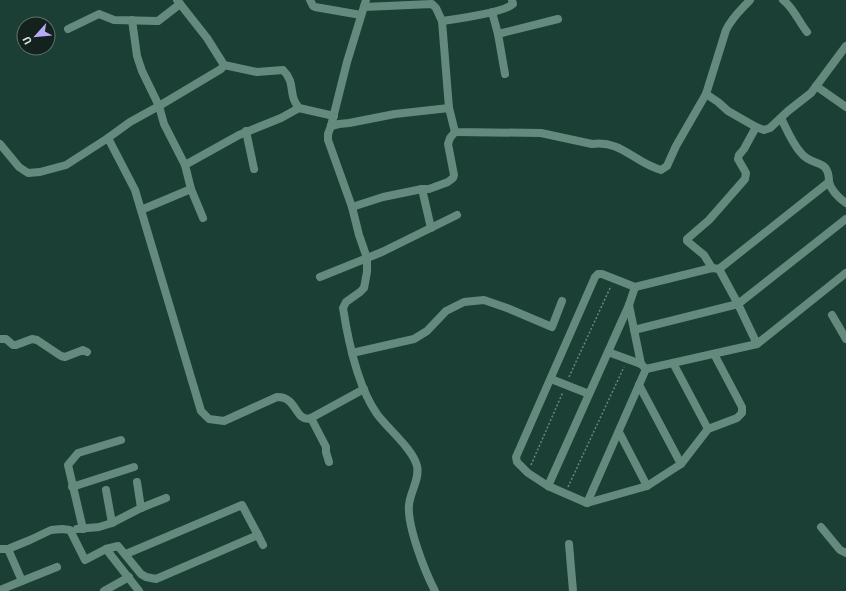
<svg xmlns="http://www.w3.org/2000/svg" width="846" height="591" font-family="Barlow,sans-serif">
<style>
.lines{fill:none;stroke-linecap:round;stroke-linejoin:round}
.path{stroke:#68857d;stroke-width:1.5;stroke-dasharray:2 2;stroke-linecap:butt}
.street{stroke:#648a7e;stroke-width:8}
</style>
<rect width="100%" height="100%" fill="#1b3f35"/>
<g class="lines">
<!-- path -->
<g class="path">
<path d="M569,377l42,-91"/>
<path d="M531,465l32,-73"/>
<path d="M568,487l56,-120"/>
</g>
<!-- street -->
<g class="street">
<path d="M177,0l30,38 17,27 33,7 26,-2c14,14 4,24 16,38l35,8"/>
<path d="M310,0l3,6 2,1 46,8"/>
<path d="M366,0l-19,62 -16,64 -3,8v6l24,67 7,28 8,23v14l-3,16 -4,4 -14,10 -3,6c5,32 15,79 34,106 11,15 36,35 40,52 3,13 -7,26 -8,39 -2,21 16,67 26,86"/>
<path d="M783,0c10,7 16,22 24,32"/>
<path d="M364,7l68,-3 4,4 6,13 7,87"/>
<path d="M492,12l6,22 7,40"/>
<path d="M132,20l5,36 5,15 17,35 5,18 21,41 6,24 12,29"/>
<path d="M442,21c14,-2 62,-8 71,-17l-1,-4"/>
<path d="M68,29l31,-15 15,6 44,1 22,-17"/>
<path d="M498,34l60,-15"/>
<path d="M816,86l30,21"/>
<path d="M706,94l12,8 10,9 28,16 8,3 6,-2 18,-17 23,-18 35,-47"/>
<path d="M781,118c6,12 11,25 20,35 12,15 28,4 28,29"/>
<path d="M331,126l8,-2 10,-1 46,-9 54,-6 6,24 86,1 51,11c30,-4 41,18 69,26l6,-4 9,-20 30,-52 20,-64c7,-14 14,-19 24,-30"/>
<path d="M246,131l8,38"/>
<path d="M108,138l27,52 66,221 8,8 15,2 53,-24c4,0 9,1 12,4 8,6 10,21 22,17l15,29v5l3,10"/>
<path d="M0,144l19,23 9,6 12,-1 26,-7 42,-27 22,-16 29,-16 62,-37 3,-4"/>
<path d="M185,165l54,-30 42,-17 18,-10"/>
<path d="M422,189l9,39"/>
<path d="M352,207l31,-10 39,-8h7l19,-7 5,-4 1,-3 -6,-31 2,-6 5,-6"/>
<path d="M141,210l50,-21"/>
<path d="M712,268l-8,-13 -17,-14v-2l22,-19 36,-41 1,-6 -8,-14 1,-4 5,-6 12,-22"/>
<path d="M719,269l110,-87c2,8 10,16 17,21"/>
<path d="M320,277l62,-25 75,-37"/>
<path d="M629,305l12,59"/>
<path d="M832,315l14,24"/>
<path d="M634,330l104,-26 108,-85"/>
<path d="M0,339h6l7,6h3l16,-6 5,1 24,16 4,1 18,-7 4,2"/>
<path d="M608,352l33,12 5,5 111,-25 89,-71"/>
<path d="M352,353l62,-14 13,-8 19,-20 18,-9 20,-2 23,8 45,19 10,-26"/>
<path d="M714,354l28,53v6l-5,5 -29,11 -27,35 -34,22 -60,17 -39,-17 -20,-13 -11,-11 -1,-5 79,-180 3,-3h4l33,13 77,-19 7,1 19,35 19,40"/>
<path d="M673,363l35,66"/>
<path d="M551,379l38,15"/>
<path d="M639,385l42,79"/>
<path d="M311,418l53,-29"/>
<path d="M619,432l28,54"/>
<path d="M137,482l4,26"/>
<path d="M548,486l81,-181 6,-18"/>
<path d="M72,487l62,-20"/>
<path d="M106,490l6,33"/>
<path d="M587,503l59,-134"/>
<path d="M821,527l19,23 6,3"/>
<path d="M77,529l22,-2 13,-4 29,-15 25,-10"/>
<path d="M83,529l-15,-64 10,-12 43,-13"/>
<path d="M569,544l4,47"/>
<path d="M0,549h8l22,-9 21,-10 11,-1 8,1 15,30 21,-11 12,-3 23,28 5,3 10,2 102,-44 5,10"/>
<path d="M106,549l33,42"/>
<path d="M126,554l116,-49 16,30"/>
<path d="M22,581l35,-14"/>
<path d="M0,590l22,-9 -14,-32"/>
<path d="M104,591l25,-14"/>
</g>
</g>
<!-- north arrow -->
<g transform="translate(36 36) rotate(243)"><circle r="19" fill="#13221d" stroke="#60706b"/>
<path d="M0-3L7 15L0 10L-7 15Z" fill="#b9aaf7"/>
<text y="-6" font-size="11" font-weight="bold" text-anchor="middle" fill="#d3e6e0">U</text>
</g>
</svg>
